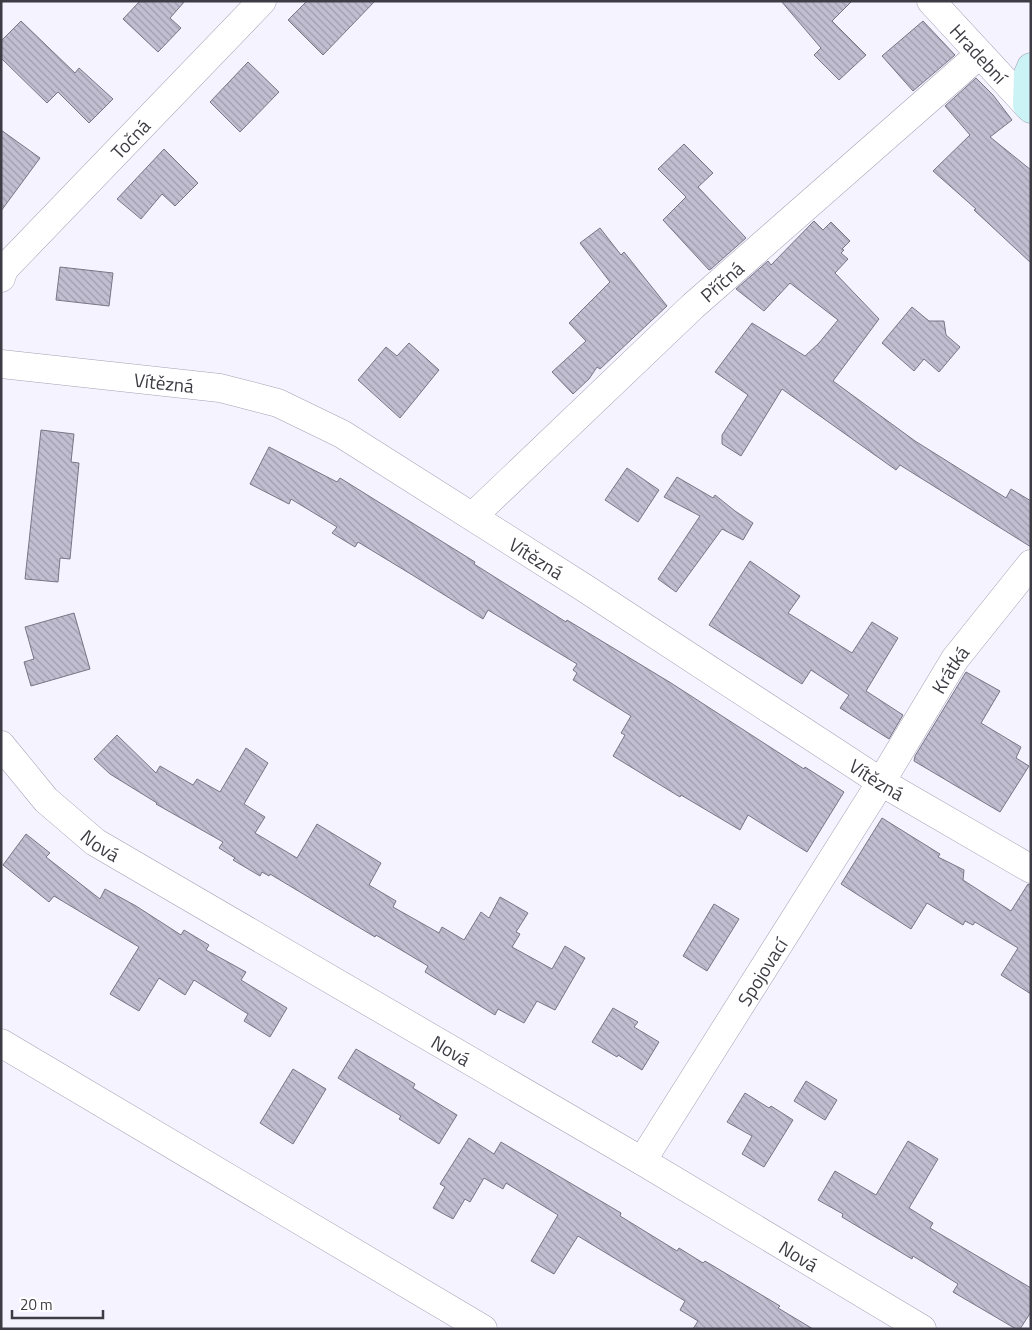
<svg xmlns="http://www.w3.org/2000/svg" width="1032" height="1330" font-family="'Titillium Web',sans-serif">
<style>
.building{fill:url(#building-back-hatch);stroke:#787587}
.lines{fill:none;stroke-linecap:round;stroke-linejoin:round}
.street-casing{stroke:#a4a1b4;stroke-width:29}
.secondary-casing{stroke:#a4a1b4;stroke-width:29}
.street{stroke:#fff;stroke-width:28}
.secondary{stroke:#cbf3f5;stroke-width:28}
.labels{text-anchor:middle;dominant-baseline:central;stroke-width:4.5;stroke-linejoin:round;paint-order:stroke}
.street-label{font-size:19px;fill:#3d3c44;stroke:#fff}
</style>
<defs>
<pattern id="building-back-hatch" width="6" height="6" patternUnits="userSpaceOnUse" patternTransform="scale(1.25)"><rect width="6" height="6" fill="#c1bed1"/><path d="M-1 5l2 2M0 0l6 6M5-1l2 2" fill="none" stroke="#9e9cab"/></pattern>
</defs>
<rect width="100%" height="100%" fill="#f5f3ff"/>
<!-- building -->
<g class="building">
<path d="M140,1h45l-15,17 11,10 -23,24 -35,-33z"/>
<path d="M307,1h68l-52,54 -35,-35z"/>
<path d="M781,1h71l-20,20 34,34 -27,25 -25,-25 7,-7z"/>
<path d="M21,21l54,52 4,-5 34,31 -24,24 -31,-31 -11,11 -46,-45v-17z"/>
<path d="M923,21l32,34 -42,36 -31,-35z"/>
<path d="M248,62l31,30 -39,40 -30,-30z"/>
<path d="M976,78l17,17 19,25 -22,17 41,33v93l-57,-53 2,-1 -43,-38 37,-36 -25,-29z"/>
<path d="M1,130l39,28 -39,53z"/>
<path d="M684,144l29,29 -15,14 48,51 -35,31 -2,1 -46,-50 23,-23 -28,-28z"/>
<path d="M164,149l34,34 -23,23 -13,-12 -21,25 -24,-20z"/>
<path d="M814,221l9,9 8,-8 19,19 -8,8 2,1 -3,3 7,6 -13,14 44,46 -46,62 82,60 91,57 5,-9 20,12v46l-131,-82 -4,5 -114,-81 -41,67 -19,-12v-9l2,-3 24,-37 -33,-23 37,-49 53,33 14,-13 19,-23 -48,-37 -26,28 -28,-22 32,-28 3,4z"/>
<path d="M600,228l21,27 3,-3 43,54 -67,63 -3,-2 -8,12 -16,15 -21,-22 34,-31 -17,-18 41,-41 -30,-39z"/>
<path d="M60,267l53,6 -4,33 -53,-6z"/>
<path d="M912,307l17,14h15l2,14 14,12 -21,25 -15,-13 -10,12 -32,-28z"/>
<path d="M409,343l30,27 -39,48 -42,-38 28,-33 11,9z"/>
<path d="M41,430l33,4 -3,28 8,1 -9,96 -10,-1 -2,24 -33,-3z"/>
<path d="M269,447l68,35 3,-4 135,84 -1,2 92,58 1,-2 104,63 133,86 1,-2 39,25 -37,60 -59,-37 -8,15 -59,-35 -1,2 -67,-41 12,-21 -4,-2 10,-17 -58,-36 4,-7 -4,-3 4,-6 -89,-54 -5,9 -69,-43 -56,-34 -3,5 -23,-14 5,-6 -46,-28 -2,5 -39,-20z"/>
<path d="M627,468l32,22 -21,32 -33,-22z"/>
<path d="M677,477l36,21 2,-3 20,16 18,12 -10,17 -21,-11 -46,63 -18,-13 42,-63 -36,-19z"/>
<path d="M750,561l50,35 -12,17 64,40 20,-31 26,16 -32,53 37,24 -14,24 -49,-31 9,-13 -38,-25 -9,14 -93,-59z"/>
<path d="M74,613l16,56 -59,17 -7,-24 10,-3 -9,-32z"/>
<path d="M966,672l34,19 -19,32 40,24 -5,11 13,8 -29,46 -86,-51 1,-5z"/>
<path d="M117,735l39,38 4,-7 33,19 4,-6 23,13 26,-44 22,15 -24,41 21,13 -10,16 42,25 20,-34 64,39 -12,22 27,16 -3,6 46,26 3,-6 22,13 17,-28 8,6 11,-21 28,16 -12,19 4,2 -8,13 40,22 13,-23 20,12 -30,52 -18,-9 -13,22 -26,-14 -3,6 -70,-43 3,-6 -52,-31 -1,2 -105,-63 -1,2 -7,-4 -2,4 -27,-16 2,-2 -16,-10 4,-6 -67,-38 1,-1 -47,-29 -16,-15z"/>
<path d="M882,818l58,36 -2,3 26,13 -1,10 48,31 17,-27 3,1v109l-30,-19 17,-27 -43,-26 -2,3 -8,-4 -2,4 -36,-22 -16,26 -70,-45z"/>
<path d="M26,834l24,19 -4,4 54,42 5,-10 31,17 45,29 3,-5 25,15 -3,5 40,22 -5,8 46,28 -17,29 -26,-16 4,-7 -54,-34 -9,15 -26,-17 -20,33 -29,-17 29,-47 -85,-51 -5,6 -46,-37z"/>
<path d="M714,904l25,15 -32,52 -24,-15z"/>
<path d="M613,1008l25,14 -4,5 25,15 -17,28 -24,-15 -1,2 -25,-15z"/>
<path d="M356,1049l59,35 -2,4 44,27 -18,29 -40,-25 2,-3 -63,-38z"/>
<path d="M293,1069l33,20 -33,55 -33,-21z"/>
<path d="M806,1081l31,19 -12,20 -31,-19z"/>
<path d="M745,1093l24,15 2,-2 22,14 -29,47 -22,-13 10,-18 -25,-14z"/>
<path d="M469,1138l25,16 7,-12 120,71 -1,3 57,35 2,-3 24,15 2,-2 75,45 -2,2 35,21h-120l5,-8 -18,-11 5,-9 -107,-65 -24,38 -23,-13 27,-46 -52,-32 -3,6 -19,-11 -14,24 -5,-3 -12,20 -11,-6 -9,-5 12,-21 -5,-3z"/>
<path d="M908,1141l30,18 -29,49 24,15 -3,5 101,60v24l-11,17h-4l-63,-37 5,-8 -45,-28 -1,3 -70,-42 1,-3 -25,-14 17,-29 41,24z"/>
</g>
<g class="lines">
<defs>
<g id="street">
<path id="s1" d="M931,1l96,104"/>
<path id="s2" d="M1,278l3,-9 258,-268"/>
<path id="s3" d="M1,364l219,24 58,15 64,31 241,153 298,195 150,87"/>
<path id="s4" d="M473,516l220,-210 287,-252"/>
<path id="s5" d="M1,745l45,55 49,42 547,319 280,168"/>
<path d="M1,1043l482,286"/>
<path id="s6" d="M642,1161l239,-379 74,-123 76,-95"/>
</g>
<path id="secondary" d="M1031,67l-3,7 -1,31 4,4"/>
</defs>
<!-- street casing -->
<use href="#street" class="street-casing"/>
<!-- secondary casing -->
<use href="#secondary" class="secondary-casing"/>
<!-- street -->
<use href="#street" class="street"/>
<!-- secondary -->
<use href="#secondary" class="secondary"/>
</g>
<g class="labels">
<!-- street labels -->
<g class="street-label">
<text stroke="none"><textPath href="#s1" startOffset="71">Hradební</textPath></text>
<text stroke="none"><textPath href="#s2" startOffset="191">Točná</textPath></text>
<text stroke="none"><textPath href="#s4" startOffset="342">Příčná</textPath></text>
<text stroke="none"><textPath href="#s3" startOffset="164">Vítězná</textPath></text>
<text stroke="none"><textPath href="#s3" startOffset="582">Vítězná</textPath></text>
<text stroke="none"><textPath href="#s6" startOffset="580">Krátká</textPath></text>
<text stroke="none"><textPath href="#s3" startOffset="988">Vítězná</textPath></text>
<text stroke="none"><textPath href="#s5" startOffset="142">Nová</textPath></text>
<text stroke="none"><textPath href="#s6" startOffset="224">Spojovací</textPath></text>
<text stroke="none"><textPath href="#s5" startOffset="548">Nová</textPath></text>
<text stroke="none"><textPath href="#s5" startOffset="952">Nová</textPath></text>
</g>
</g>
<!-- border -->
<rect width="1032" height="1330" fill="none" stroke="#3d3c44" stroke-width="5"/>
<!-- scale -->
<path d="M12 1310v8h91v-8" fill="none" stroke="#3d3c44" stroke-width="2.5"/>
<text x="20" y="1310" font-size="15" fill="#3d3c44" stroke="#ffffff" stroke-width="4" paint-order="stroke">20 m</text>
</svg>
